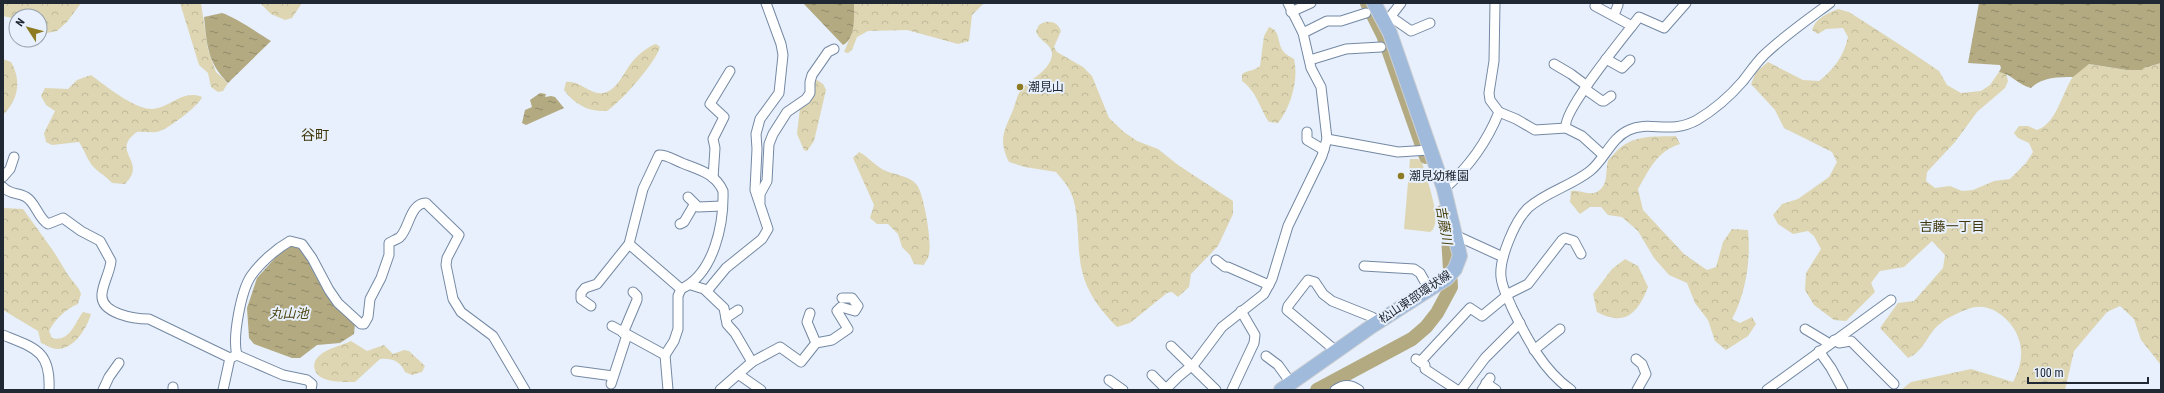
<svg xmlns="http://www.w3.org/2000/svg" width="2164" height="393" font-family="'Roboto Condensed','Noto Sans JP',sans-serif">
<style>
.forest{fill:url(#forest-crowns)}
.pitch{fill:#ded6b2}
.water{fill:url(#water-ripples)}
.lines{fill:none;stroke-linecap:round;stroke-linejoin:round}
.river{stroke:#b3aa81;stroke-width:14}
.street-casing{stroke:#7488a3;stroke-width:11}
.primary-casing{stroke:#ced0d2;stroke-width:16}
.street{stroke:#fff;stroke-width:9}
.primary{stroke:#a0badc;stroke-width:14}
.poi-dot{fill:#8e7b21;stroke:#e7f0fc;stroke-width:1.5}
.labels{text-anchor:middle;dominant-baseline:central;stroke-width:4;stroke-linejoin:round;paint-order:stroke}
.poi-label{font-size:12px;fill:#202833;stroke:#e7f0fc;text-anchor:start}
.street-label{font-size:12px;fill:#202833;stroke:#e7f0fc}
.water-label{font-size:13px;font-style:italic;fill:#4b410d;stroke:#e7f0fc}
.neighbourhood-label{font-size:13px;fill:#40370c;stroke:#e7f0fc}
.quarter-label{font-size:14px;fill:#40370c;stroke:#e7f0fc}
</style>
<defs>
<pattern id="forest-crowns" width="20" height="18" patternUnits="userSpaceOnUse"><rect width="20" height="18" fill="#ded6b2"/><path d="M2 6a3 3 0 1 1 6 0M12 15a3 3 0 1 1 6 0" fill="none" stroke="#beb89a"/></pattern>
<pattern id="water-ripples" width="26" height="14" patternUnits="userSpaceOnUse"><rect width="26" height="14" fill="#b3aa81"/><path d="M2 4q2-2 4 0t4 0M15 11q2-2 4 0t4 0" fill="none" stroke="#918a6a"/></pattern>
</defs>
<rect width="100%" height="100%" fill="#e7f0fc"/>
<!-- forest -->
<g class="forest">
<path d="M3,3h78l-14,19 -10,9 -15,3 -2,-1v-17h-24v3l-13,-3z"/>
<path d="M180,3h21l7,47 8,22 12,11 -5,8 -5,1 -7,-5 -3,-14 -9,-8z"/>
<path d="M260,3h42l-10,15 -7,2 -14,-6z"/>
<path d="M854,3h130l-12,12 -3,26 -11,3 -51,-14 -39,1 -11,6 -5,13 -4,3 -4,-1 8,-19z"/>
<path d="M1838,9l11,3 56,36 34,23 8,14 14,8 20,-2 9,-6 9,-13 7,1 2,8 -3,7 -28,24 -22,30 -28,30 -1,9 9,7 15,-2 12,5 11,-1 21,-9 16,-2 16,-16 7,-11 -4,-9 -11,-5 -4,-5 5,-7h9l9,4c19,-6 25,-36 35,-52 4,-5 12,-10 17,-14l38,6h14l3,-2 17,-5v302l-20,-25 -7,-21 -14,-13 -13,6 -33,39 -9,39h-164l10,-8 60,-13 42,13c5,-10 9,-20 8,-32 -1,-24 -28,-51 -53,-41 -8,3 -20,8 -27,14 -14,10 -16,28 -33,35l-28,-30 18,-25 16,-2 29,-33 2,-13 -13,-14 -28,26 -24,4 -9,12 4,9 -29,29 -12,-1 -20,-15 -9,-15 1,-17 15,-24 -7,-13 -6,-5 -15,3 -15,-10 -5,-9 9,-11 16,-5 31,-22 8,-15 -5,-10 -48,-24 -9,-18 -24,-26 5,-12 12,-10 35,18 16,1c15,-12 25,-25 29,-44l-5,-9 -17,1 -8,5 -6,-4c4,-12 14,-16 26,-21z"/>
<path d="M1045,22c9,-1 13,2 16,9l-7,16 3,5 26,15 9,9 17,42 15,14 13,9 21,8 20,16 55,36v13l-15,32 -27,28 -2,13 -11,10 -6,-5 -5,1 -37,30 -13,4c-16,-16 -30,-34 -35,-56 -6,-24 -1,-61 -13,-82 -3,-6 -9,-12 -13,-17l-31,-5 -16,-5c-11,-22 -5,-31 4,-52 4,-10 4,-19 14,-26 9,-8 23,-15 25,-29 1,-11 -14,-14 -16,-24l3,-6z"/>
<path d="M1269,27c12,4 8,16 14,24 3,4 8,6 11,8 5,20 -3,48 -16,64l-9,-1c-10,-15 -12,-30 -27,-41v-7c6,-4 12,-3 18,-8l4,-30z"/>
<path d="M656,44l4,3c-4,15 -39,55 -53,64 -18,1 -32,-6 -43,-21l2,-8c14,-2 23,13 37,11 14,-2 21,-21 29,-31 6,-7 15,-15 24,-18z"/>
<path d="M3,59l8,3c11,19 7,38 -8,53z"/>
<path d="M91,75c15,11 44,35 62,34 16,-1 30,-20 49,-12 -2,8 -37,35 -46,35 -6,1 -13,-1 -19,0 -28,20 12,29 -12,52l-13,-1c-7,-8 -15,-11 -21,-19 -5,-7 -7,-15 -12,-22l-27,3 -6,-3 -2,-9 11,-22 -9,-6 -5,-9 4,-8 23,1 9,-9z"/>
<path d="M817,80l6,4 3,6 -12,51 -7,10 -3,-1 -7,-16 3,-26 12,-24z"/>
<path d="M1676,136l4,8c-23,7 -31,26 -42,45l5,21 41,44 23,16 9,-3 7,-25 9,-13 16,1c3,30 -2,63 -16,89l8,4 12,-6 4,7 -8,12 -22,14 -11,-9 -7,-21 -13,-17 -8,-20 -18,-8 -15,-17 -16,-27 -16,-14 -14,-2 -7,-8h-11l-10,7 -10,-12 1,-11c9,-2 17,5 26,1 12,-7 8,-20 11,-31 1,-2 4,-5 6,-7 17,-20 38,-17 62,-18z"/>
<path d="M859,152c10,5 17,15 27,19 10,4 24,5 31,14 7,10 15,57 12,69 0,4 -4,8 -5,11l-10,-1 -4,-9 -8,-8 -4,-13 -10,-10h-11l-7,-6 4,-13 -21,-47z"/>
<path d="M3,208l20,1 31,43 14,23 11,14 2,5 -3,10c-12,5 -23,15 -29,27l3,7c18,5 23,-16 31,-26l8,2c-4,14 -19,40 -39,34 -3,-1 -7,-4 -11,-5l-3,-12 -35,-21z"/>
<path d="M1625,259l13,7 10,21c-10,26 -23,40 -51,25l-4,-18 19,-25z"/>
<path d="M351,341l16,10 17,-6 9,9 11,-4 5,1 16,15 -3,6 -10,3 -7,-3c-5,-11 -13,-14 -25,-13l-25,23c-12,0 -36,1 -40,-12 -2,-6 0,-10 4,-14 8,-8 22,-10 32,-15z"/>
</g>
<!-- pitch -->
<path class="pitch" d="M1410,159h8l4,3c3,13 23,63 8,70l-26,-3z"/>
<!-- water -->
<g class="water">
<path d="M803,3h51c0,12 2,36 -11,42z"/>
<path d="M1979,3h182v60l-17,5 -2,2h-15l-38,-6 -16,13c-15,0 -31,0 -42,11 -13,-3 -19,-14 -32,-16l2,-4 -1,-3 -32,-2z"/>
<path d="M222,13c11,3 38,21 49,28l-43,42c-21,-21 -21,-39 -24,-66z"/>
<path d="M540,93l6,1 -1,3 6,-1 4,1 9,11 -38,17 -4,-2 3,-13 7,-3 -2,-7z"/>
<path d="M295,244c12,11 17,26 25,40 9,15 22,27 35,40l-1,10 -14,9 -23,2 -17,13h-8l-38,-14 -5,-6 -2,-30 10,-30 28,-31z"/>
</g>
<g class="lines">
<!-- river -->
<g class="river">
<path d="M1367,3l16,32 43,122"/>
<path d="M1317,390l95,-51 14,-12 11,-14 14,-26 -3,-51 -6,-24"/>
</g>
<defs>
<g id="street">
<path d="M1595,6l37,20"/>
<path d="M1291,12l20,-9"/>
<path d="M1614,15l4,-10"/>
<path d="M1391,17l20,14 19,-8"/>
<path d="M1387,21l14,-18"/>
<path d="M1303,33l24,-12h14l25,-8"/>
<path d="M1606,59l16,9 8,-8"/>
<path d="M1310,60l36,-11 35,-2"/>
<path d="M1554,64l17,10 16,12"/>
<path d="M1585,89l17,12h2l7,-5"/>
<path d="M1499,112l17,7 19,11 31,-2"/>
<path d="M1307,132v8l17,10"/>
<path d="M1327,139l71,13 31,-2"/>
<path d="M659,155c9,0 15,5 23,8 17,7 33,10 41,28 1,33 -9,83 -42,98l-52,-45 14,-55z"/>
<path d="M1603,155l-21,-19 -16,-8c-5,-16 61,-95 73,-111l25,11 22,-25"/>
<path d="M3,177l7,-8 4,-12"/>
<path d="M713,178l2,-30 -2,-9 11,-22 -14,-13 20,-33"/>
<path d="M3,187c7,8 15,5 23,10 10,6 12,21 22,27l15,-6 18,13 19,10 11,20c-1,11 -8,22 -9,33 -2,20 33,25 47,25l81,39 7,-3 46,20 24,5 5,4 -1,6"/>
<path d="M1444,189c24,-21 43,-47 55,-77l-9,-12 -1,-7 5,-32 1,-58"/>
<path d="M688,197l10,10 24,-1"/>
<path d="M760,202v-8l7,-13 2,-37 4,-10 14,-22 19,-13 4,-6v-11l2,-7 16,-23 6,-3"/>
<path d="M680,224l4,-2 10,-17"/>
<path d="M1455,235l48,22"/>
<path d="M1216,260l9,7h3l41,18"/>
<path d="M1364,266l50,3 6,4 9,16"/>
<path d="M691,285l13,4 20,19 3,16 8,9 17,29"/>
<path d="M707,291l19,-23 36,-29 6,-10 -13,-39 2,-41 -1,-15 4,-15 19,-26 4,-38 -2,-11 -15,-41"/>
<path d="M591,306l-10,-7v-6l4,-5 12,-4 32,-40"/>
<path d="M810,313l-3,9 9,21"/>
<path d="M726,318l12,-8"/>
<path d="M612,326l53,29"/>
<path d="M1805,329l25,15"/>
<path d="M623,333l14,-33v-4l-4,-4"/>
<path d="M3,335c32,13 48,16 46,55"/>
<path d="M1834,340l5,3 12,-2 43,43"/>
<path d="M1171,346l45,44"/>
<path d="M1534,350l26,-21"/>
<path d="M1336,351l-49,-41 1,-4 20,-26 7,2 8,12 9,7 40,16 5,5"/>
<path d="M1819,351l12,17 12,22"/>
<path d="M237,355c-5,-17 4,-64 14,-79 9,-13 25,-27 39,-35l12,3 10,14 17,32 9,13 23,21h3l4,-7 2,-18 11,-21 8,-23v-12c3,-2 9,-4 11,-6 9,-8 10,-34 26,-34l33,32 -12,23 -1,7 7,34 8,13 32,24 32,54"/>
<path d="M1266,356l12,9 13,18"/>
<path d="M1416,359l9,6v4l32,21"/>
<path d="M1636,359l6,5 4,10 -9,16"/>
<path d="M1420,362l50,-54 12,8 28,-23 18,-9 34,-44 3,-2 9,3 7,13"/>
<path d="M576,371l37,5"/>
<path d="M738,374l23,16"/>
<path d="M1152,375l14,14"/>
<path d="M1109,380l14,10"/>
<path d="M1486,383l10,7"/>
<path d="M611,384l16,-49"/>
<path d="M173,387v3"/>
<path d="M103,390l6,-13 10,-14"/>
<path d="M223,390l7,-32"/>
<path d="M668,390l-3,-35 9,-14 4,-12v-33l3,-7"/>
<path d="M720,390l32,-28 28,-15 21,15 15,-19 16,-3 16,-11 -11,-18 4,-4 14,4 3,-5 -6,-8h-10"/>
<path d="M1165,390l13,-13 17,-14 27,-36 42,-33 8,-15 16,-53 34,-70 5,-17 -6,-52 -10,-19 -8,-35 -15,-30"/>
<path d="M1232,390l22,-47 1,-8 -14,-24"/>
<path d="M1335,390c9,-6 15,-6 24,0"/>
<path d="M1461,390l24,-32 35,-35"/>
<path d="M1482,390l8,-12"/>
<path d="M1571,390c-28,-20 -44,-51 -59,-82 -4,-10 -10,-20 -11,-31 -2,-19 14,-56 27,-69 18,-16 43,-22 62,-37 15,-12 21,-33 39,-41 21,-10 41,5 68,-10 17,-10 33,-24 46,-39 7,-9 13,-18 21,-26 20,-19 43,-35 66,-52"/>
<path d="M1767,390l124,-90"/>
</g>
<path id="primary" d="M1281,390l91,-64 75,-48 8,-9 5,-13 -16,-67 -54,-156 -16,-30"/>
</defs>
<!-- street casing -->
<use href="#street" class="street-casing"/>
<!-- primary casing -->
<use href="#primary" class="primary-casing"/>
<!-- street -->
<use href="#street" class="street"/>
<!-- primary -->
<use href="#primary" class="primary"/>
</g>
<!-- markers -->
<g class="poi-dot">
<circle cx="1020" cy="87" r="4"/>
<circle cx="1401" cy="176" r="4"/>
</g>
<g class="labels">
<!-- poi labels -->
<g class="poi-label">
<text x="1028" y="87">潮見山</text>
<text x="1409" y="176">潮見幼稚園</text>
</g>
<!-- street labels -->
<g class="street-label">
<text transform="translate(1415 297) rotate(-34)">松山東部環状線</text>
</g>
<!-- water labels -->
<g class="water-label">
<text transform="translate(1444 225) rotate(80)">吉藤川</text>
<text x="289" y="313">丸山池</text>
</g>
<!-- neighbourhood labels -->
<g class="neighbourhood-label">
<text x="1952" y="226">吉藤一丁目</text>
</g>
<!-- quarter labels -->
<g class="quarter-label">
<text x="315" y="135">谷町</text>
</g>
</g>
<!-- border -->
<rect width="2164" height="393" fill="none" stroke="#202833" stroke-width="8"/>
<!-- north arrow -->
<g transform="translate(28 28) rotate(306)"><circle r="19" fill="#e7f0fc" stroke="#97a0ac"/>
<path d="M0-3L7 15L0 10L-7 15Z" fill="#8e7b21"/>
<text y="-6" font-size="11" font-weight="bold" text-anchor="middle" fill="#202833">N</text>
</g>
<!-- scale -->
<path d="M2028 377v6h120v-6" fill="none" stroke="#202833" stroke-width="2"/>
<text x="2034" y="377" font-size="12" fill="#202833" stroke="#e7f0fc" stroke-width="3" paint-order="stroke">100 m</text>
</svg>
